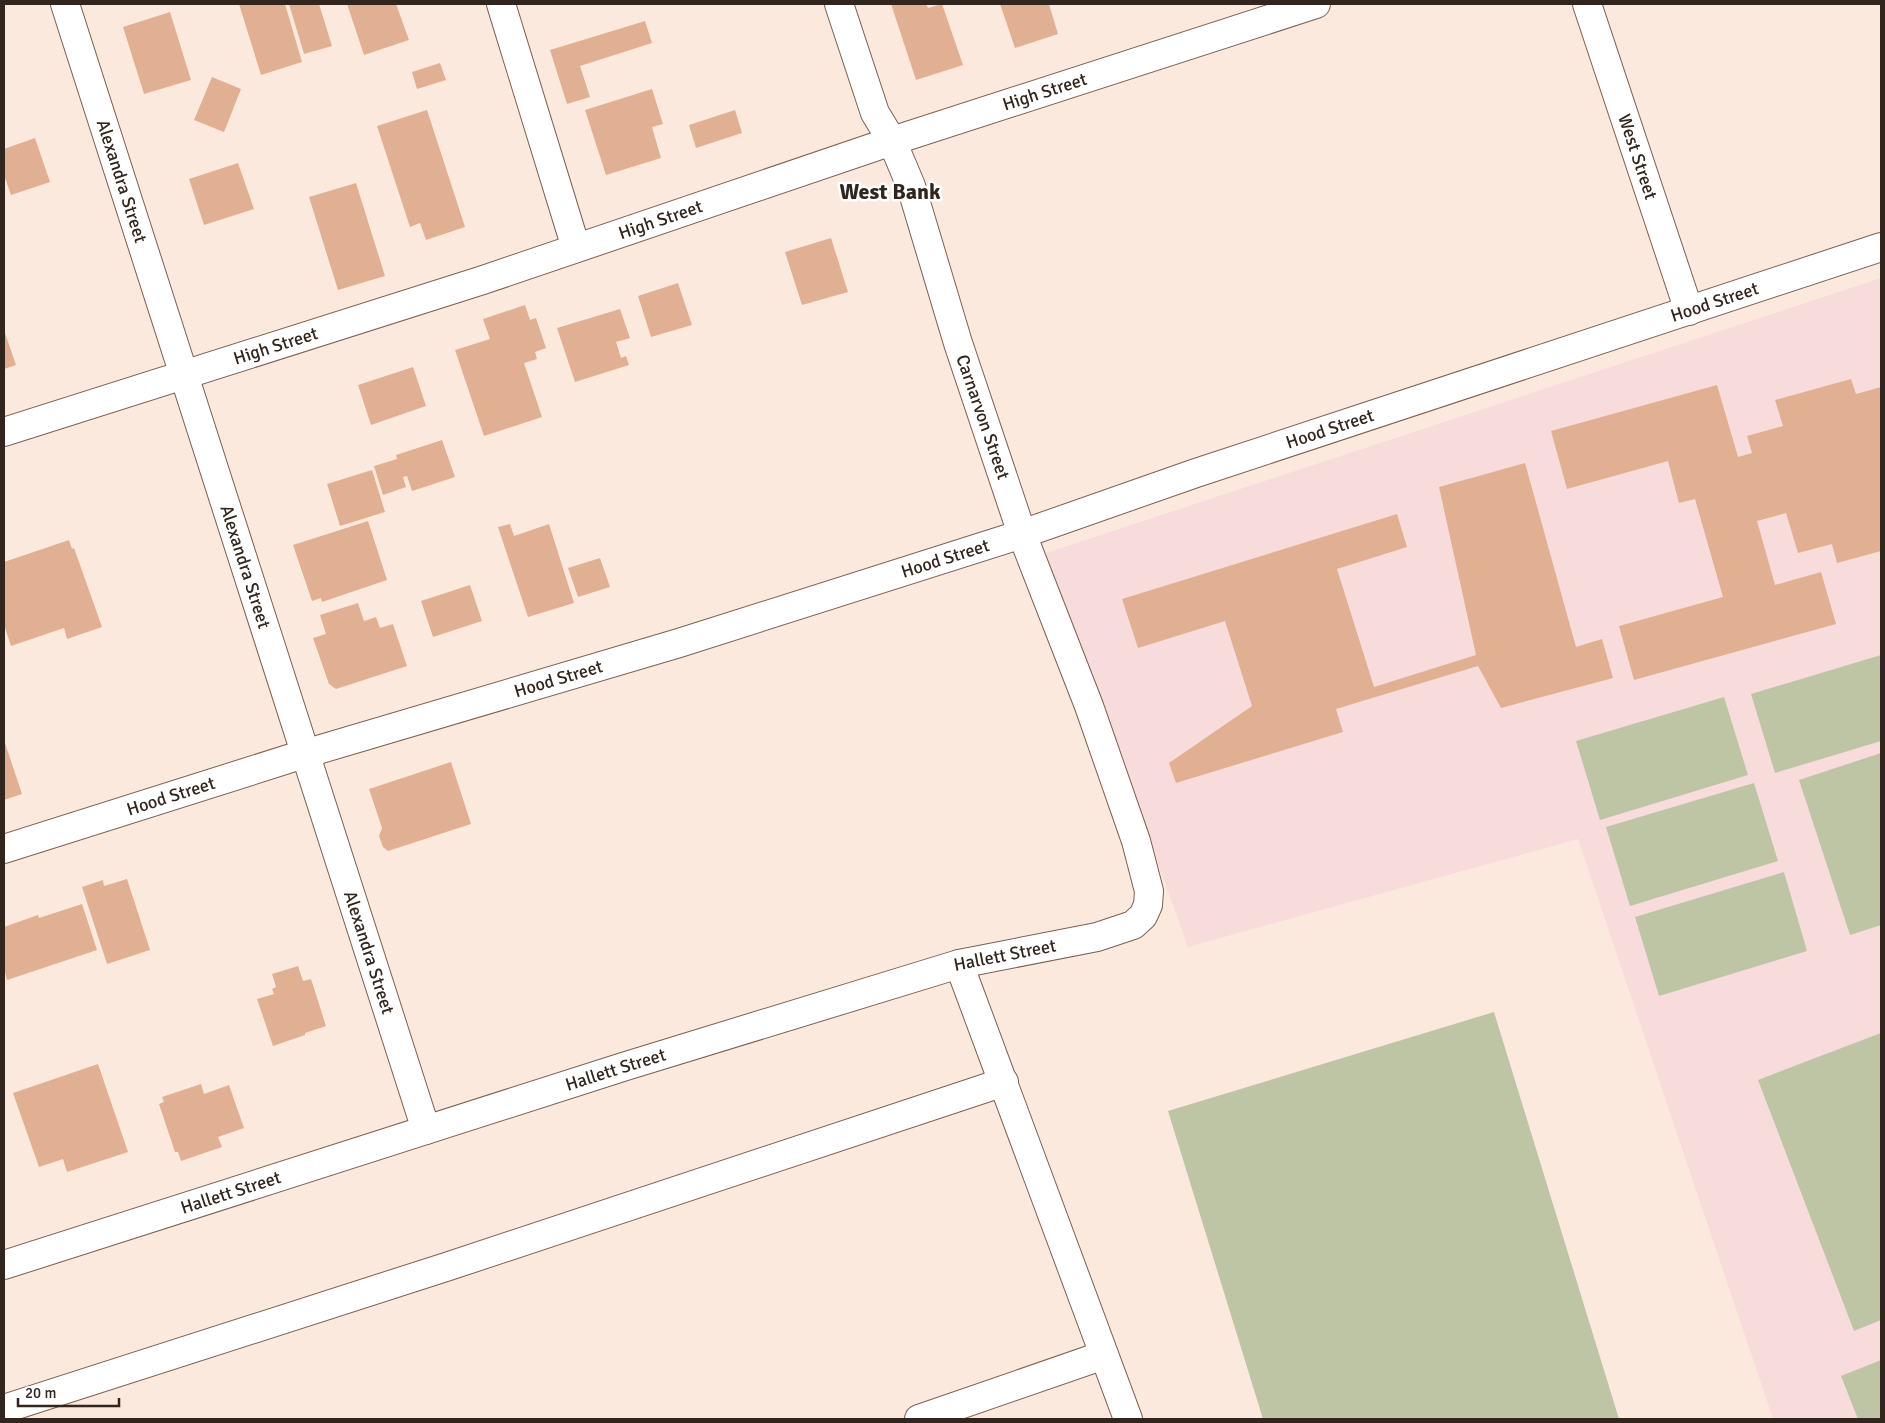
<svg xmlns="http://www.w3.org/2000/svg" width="1885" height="1423" font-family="Signika,sans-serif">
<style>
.education{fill:#f7dcdb}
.green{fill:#bdc5a5}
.building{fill:#e1b092}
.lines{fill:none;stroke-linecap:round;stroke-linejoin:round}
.minor-casing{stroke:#7b6050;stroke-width:30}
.minor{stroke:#fff;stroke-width:28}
.labels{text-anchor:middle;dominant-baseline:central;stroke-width:5;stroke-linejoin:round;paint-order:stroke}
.street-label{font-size:18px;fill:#31251e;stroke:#fff}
.district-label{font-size:22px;font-weight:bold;fill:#31251e;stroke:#fff}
</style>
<rect width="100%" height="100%" fill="#fce9de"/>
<!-- education -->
<path class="education" d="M1881,278v1141h-108l-195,-580 -390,108 -142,-394z"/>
<!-- green -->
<g class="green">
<path d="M1881,655v86l-106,32 -24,-79z"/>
<path d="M1724,697l24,78 -148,45 -24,-79z"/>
<path d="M1881,753v172l-31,10 -51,-155z"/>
<path d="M1754,783l24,78 -148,45 -24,-79z"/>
<path d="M1784,872l23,79 -148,45 -24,-79z"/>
<path d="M1494,1012l125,407h-356l-95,-308z"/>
<path d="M1881,1033v287l-27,11 -96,-251z"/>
<path d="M1881,1360v59h-23l-17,-43z"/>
</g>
<!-- building -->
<g class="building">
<path d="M239,4h46l17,58 -41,13z"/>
<path d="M289,4h30l13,42 -28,8z"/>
<path d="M347,4h49l13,36 -45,15z"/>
<path d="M891,4h35l2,4 14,-4 21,61 -47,15z"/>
<path d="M1000,4h49l9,30 -43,14z"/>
<path d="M170,12l21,68 -47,14 -21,-67z"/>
<path d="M645,21l7,22 -72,23 10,31 -23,7 -17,-54z"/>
<path d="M440,63l6,17 -29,9 -5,-17z"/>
<path d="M212,77l29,12 -17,43 -30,-12z"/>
<path d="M652,89l11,35 -11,3 9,31 -55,17 -21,-65z"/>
<path d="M427,110l38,117 -39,13 -6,-17 -10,4 -33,-101z"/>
<path d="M735,110l7,23 -46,15 -7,-23z"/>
<path d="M35,138l15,44 -39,13 -7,-20v-26z"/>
<path d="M238,163l16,46 -50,16 -15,-46z"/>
<path d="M356,183l29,93 -47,14 -29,-93z"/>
<path d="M831,238l17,54 -46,13 -17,-53z"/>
<path d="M678,283l14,42 -41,12 -13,-41z"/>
<path d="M525,305l5,15 6,-2 10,30 -11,4 2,7 -13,4 18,54 -58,19 -29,-86 35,-11 -7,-20z"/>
<path d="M620,309l10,29 -14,4 5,16 5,-2 3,9 -54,17 -18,-54z"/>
<path d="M4,330l12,35 -12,4z"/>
<path d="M413,367l13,39 -55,19 -13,-40z"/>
<path d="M1851,379l5,15 25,-7v164l-44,12 -5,-19 -34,9 -12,-40 -29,8 18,64 46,-13 15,52 -202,56 -15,-54 104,-29 -28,-98 -16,4 -11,-42 -101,28 -16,-58 166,-46 21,72 14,-4 -5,-17 36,-10 -8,-26z"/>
<path d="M442,440l13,37 -43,14 -5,-15 -4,1 3,10 -23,8 -9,-29 23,-7 -1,-4z"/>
<path d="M1525,463l51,184 26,-8 11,39 -112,30 -23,-42 -142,43 7,23 -167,51 -7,-20 83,-57 -27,-85 -87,27 -16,-49 275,-85 10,33 -70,22 37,118 102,-32 -37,-168z"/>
<path d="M372,470l13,42 -45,14 -13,-42z"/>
<path d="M368,521l19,59 -65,22 -1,-4 -9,3 -19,-56z"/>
<path d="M510,524l4,12 35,-12 25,79 -46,14 -30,-90z"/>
<path d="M69,540l3,9 2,-1 28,79 -35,12 -3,-11 -53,18 -7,-21v-63z"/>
<path d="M600,558l10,29 -32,10 -10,-29z"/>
<path d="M470,585l12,36 -49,16 -12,-36z"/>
<path d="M358,603l6,18 12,-4 4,11 13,-4 14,42 -71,23 -7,-5 -16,-46 13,-4 -6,-19z"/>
<path d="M4,740l18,54 -18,6z"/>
<path d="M451,762l20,62 -83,27 -5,-4 -4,-11 3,-8 -13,-39z"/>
<path d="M127,879l23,71 -43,14 -25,-77 21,-7 1,6z"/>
<path d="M82,904l15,46 -90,30 -3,-11v-42l34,-12 1,3z"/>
<path d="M298,966l5,15 8,-2 15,47 -21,7v2l-32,11 -16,-47 17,-5 -2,-5 4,-2 -4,-13z"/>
<path d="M98,1064l30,88 -61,20 -4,-13 -24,8 -26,-74z"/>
<path d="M201,1084l3,10 25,-9 15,43 -26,9 4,10 -41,14 -3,-9h-3l-16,-48 5,-2 -2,-5z"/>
</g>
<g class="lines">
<defs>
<g id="minor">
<path id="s1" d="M65,4l361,1126"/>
<path d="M501,4l75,244"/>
<path id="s2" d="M1587,4l102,307"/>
<path id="s3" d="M4,432l479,-152 409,-139 424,-137"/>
<path id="s4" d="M4,849l300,-95 375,-111 343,-109 174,-61 685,-226"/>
<path d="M959,964l169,455"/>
<path id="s5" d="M4,1265l622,-199 333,-102 138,-27 36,-12 10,-9 5,-11 1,-14 -13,-50 -47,-135 -67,-172 -64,-191 -47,-157 -19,-45 -17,-28 -36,-109"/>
<path d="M4,1409l442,-142 558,-185"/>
<path d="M919,1419l185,-64"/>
</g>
</defs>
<!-- minor casing -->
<use href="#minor" class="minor-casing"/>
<!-- minor -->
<use href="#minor" class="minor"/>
</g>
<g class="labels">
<!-- street labels -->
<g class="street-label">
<text stroke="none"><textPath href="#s3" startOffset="1095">High Street</textPath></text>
<text stroke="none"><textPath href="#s2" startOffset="161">West Street</textPath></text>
<text stroke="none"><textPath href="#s1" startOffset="186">Alexandra Street</textPath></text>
<text stroke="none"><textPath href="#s3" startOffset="690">High Street</textPath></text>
<text stroke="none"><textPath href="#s4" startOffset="1796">Hood Street</textPath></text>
<text stroke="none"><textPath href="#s3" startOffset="285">High Street</textPath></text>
<text transform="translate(983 417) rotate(71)">Carnarvon Street</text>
<text stroke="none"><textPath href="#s4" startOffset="1391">Hood Street</textPath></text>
<text stroke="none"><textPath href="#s4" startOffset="985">Hood Street</textPath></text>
<text stroke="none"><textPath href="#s1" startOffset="591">Alexandra Street</textPath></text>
<text stroke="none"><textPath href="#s4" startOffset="580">Hood Street</textPath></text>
<text stroke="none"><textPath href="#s4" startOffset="175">Hood Street</textPath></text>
<text stroke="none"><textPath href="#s1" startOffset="996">Alexandra Street</textPath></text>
<text stroke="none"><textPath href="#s5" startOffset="1048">Hallett Street</textPath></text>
<text stroke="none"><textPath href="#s5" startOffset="642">Hallett Street</textPath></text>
<text stroke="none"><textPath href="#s5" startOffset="238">Hallett Street</textPath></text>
</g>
<!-- district labels -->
<g class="district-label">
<text x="890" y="191">West Bank</text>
</g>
</g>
<!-- border -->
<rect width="1885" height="1423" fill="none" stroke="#31251e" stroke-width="10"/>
<!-- scale -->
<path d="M18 1398v8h101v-8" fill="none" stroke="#31251e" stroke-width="2.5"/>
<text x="25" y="1398" font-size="15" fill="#31251e" stroke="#ffffff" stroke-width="4" paint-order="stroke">20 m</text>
</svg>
